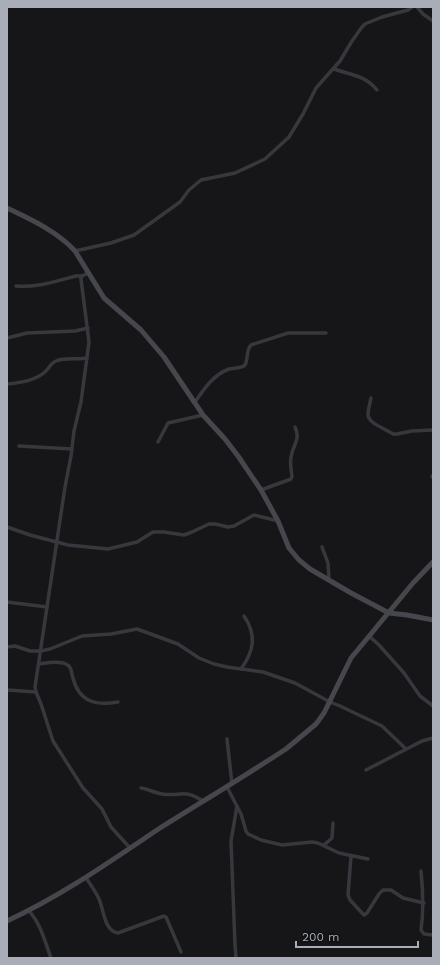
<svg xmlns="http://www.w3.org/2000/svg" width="440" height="965" font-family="'Work Sans',sans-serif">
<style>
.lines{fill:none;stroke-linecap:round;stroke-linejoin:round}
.street{stroke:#37383d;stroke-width:3.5}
.secondary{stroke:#45474d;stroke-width:5}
</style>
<rect width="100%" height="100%" fill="#161618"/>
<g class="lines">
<!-- street -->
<g class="street">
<path d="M417,7l6,7 10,7"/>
<path d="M334,69c17,6 31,6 43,21"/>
<path d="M75,251l36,-8 23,-8 46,-33 9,-12 12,-10 34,-7 30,-14 24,-22 14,-23 13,-26 24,-27 12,-20 10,-14 3,-3 17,-7 26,-7 4,-3"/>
<path d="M88,273l-6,3 -1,3 8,63 -8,60 -7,29 -3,25 -6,31 -30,200 1,5 5,12 12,37 30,47 19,21 9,18 19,21"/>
<path d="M16,286c20,2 40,-5 60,-10h6"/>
<path d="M7,338l20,-5 48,-2 13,-3"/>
<path d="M7,384c13,-1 28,-3 38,-12 4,-4 6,-9 11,-11 9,-4 21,-1 31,-3"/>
<path d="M371,398c-1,5 -3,11 -3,17 1,9 18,14 25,19h4l15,-3 21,-1"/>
<path d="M195,402c9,-13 18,-27 34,-33 4,-1 12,-1 15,-3 5,-4 1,-15 7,-21l37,-12h38"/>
<path d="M158,442l10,-19 35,-8"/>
<path d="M19,446l53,3"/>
<path d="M432,476l1,2"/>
<path d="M261,490l30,-11 1,-3c-1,-6 -2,-13 -1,-19 2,-13 10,-17 4,-30"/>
<path d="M7,527l23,8 38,10 40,4 29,-7 16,-10h11l20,3 8,-3 17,-8h6l13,3 6,-1 20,-11 24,6"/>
<path d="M322,547l6,16 1,17"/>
<path d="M7,602l40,5"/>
<path d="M369,636l10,9 25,28 16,23 13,10"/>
<path d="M7,647l8,-1 15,5h11l9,-2 32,-13 29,-2 26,-5 41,15 21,14 15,6 13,3 36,5 32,11 35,19 10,4 42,20 24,23"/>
<path d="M39,664c7,-1 20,-4 27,0 6,3 5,8 7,14 6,24 23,28 45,24"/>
<path d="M241,669c13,-18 16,-34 3,-53"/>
<path d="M7,690l29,2"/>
<path d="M227,739l5,45"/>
<path d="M366,770l56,-29 11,-3"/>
<path d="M227,787l14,27 5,17 2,3 13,6 21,5 30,-3 6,1 21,10 29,6"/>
<path d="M141,788c7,1 14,5 21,6 19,3 21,-6 41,7"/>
<path d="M324,845l8,-7 1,-15"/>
<path d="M351,856l-3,39 2,5 13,14 1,1 3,-2 12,-19 4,-4h8l12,8 21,5"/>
<path d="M421,871c2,20 3,39 0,59l3,4 9,1"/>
<path d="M86,878c5,7 10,14 13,21 5,11 5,32 19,34l46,-17 2,1 15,35"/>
<path d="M29,911c12,13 16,31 22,47"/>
<path d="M236,958l-1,-13 -4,-104 6,-35"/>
</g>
<!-- secondary -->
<g class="secondary">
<path d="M7,208c23,11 50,23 68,43l29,47 37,32 23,27 39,58 22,24 13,17 23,34 17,31 11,27 10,12 11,9 41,24 38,20 18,2 26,5"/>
<path d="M7,921c54,-25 101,-58 150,-91 43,-27 86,-53 129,-81l30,-25 8,-11 27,-55 62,-75 20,-21"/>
</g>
</g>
<!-- border -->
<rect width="440" height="965" fill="none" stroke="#a8adb8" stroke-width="16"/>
<!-- scale -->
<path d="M296 941v6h122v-6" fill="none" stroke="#a8adb8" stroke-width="2"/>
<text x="302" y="941" font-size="12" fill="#a8adb8" stroke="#111113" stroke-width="3" paint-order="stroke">200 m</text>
</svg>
